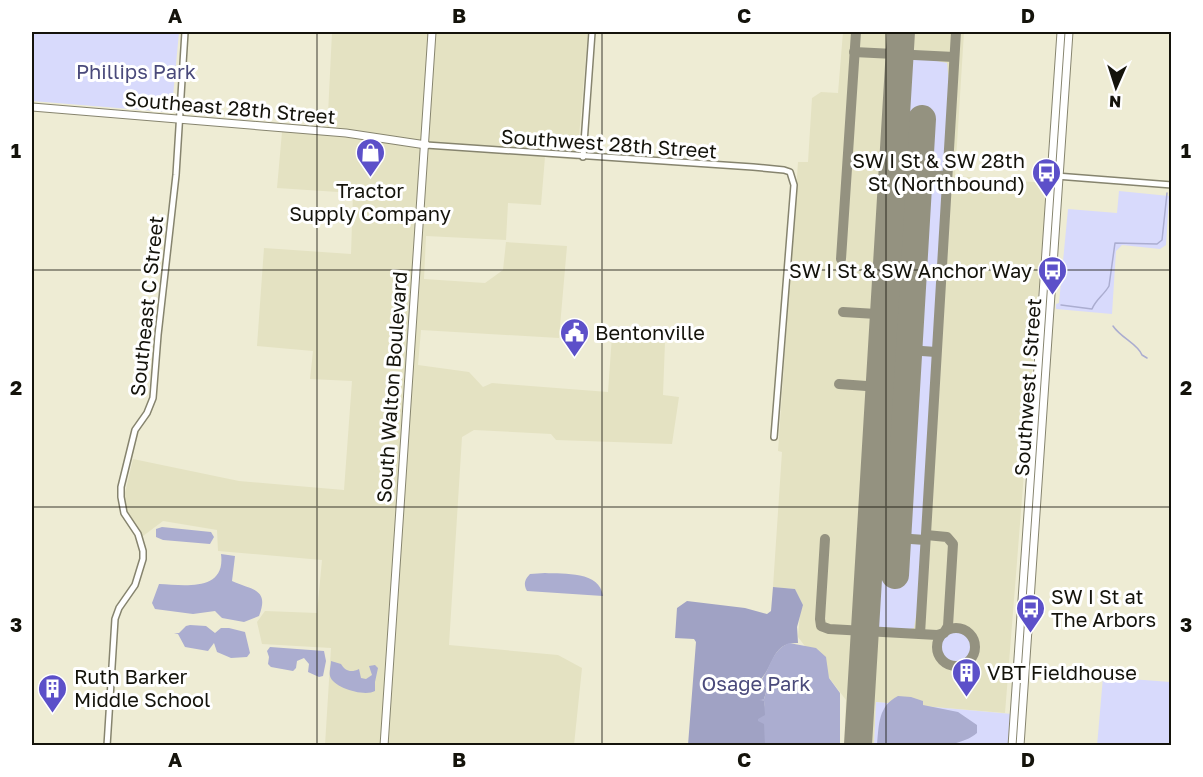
<svg xmlns="http://www.w3.org/2000/svg" width="1203" height="777" font-family="'Golos Text',sans-serif">
<style>
.built{fill:#e4e2c2}
.green{fill:#d8dafc}
.forest{fill:#a0a2c4}
.water{fill:#abadd0}
.lines{fill:none;stroke-linecap:round;stroke-linejoin:round}
.stream{stroke:#abadd0;stroke-width:1.5}
.taxiway{stroke:#949280;stroke-width:10}
.runway{stroke:#949280;stroke-width:28}
.minor-casing{stroke:#86846e;stroke-width:8}
.major-casing{stroke:#86846e;stroke-width:9}
.minor{stroke:#fff;stroke-width:5}
.major{stroke:#fff;stroke-width:7}
.grid{fill:none;stroke:#14130b;stroke-width:1.5;stroke-opacity:0.55}
.labels{text-anchor:middle;dominant-baseline:central;stroke-width:6;stroke-linejoin:round;paint-order:stroke}
.park-label{font-size:20px;fill:#4a4a7b;stroke:#fff}
.street-label{font-size:20px;fill:#14130b;stroke:#fff}
.poi-label{font-size:20px;fill:#14130b;stroke:#fff;text-anchor:start}
.neatline{fill:none;stroke:#14130b;stroke-width:2}
.grid-label{font-size:20px;text-anchor:middle;font-weight:bold;fill:#14130b}
</style>
<rect width="100%" height="100%" fill="#eeecd4"/>
<!-- built -->
<g class="built">
<path d="M332,32h256l-11,128 -32,-3 -4,48 -33,-2 -2,37 -80,-4 -2,43 61,4 18,-13 3,-28 61,4 -8,92 -138,-8 -3,35 51,7 14,15 9,-4 116,9 4,-56 53,6 -2,53 16,2 -7,47 -116,-4 -5,-6 -77,-4 -12,7 -13,208 109,10 24,13 -8,77h-249l6,-97 -69,-4 -5,-22 8,-11 52,2 5,-53 -104,-9 -1,-21 -54,-9 -20,15 -14,-20 -5,-19 9,-38 106,22 105,9 8,-109 -42,-2 3,-28 -56,-5 7,-98 87,6 2,-61 -76,-5 5,-56 45,3z"/>
<path d="M843,32h121l-9,144 92,7 -42,530 -129,-11 -2,43h-30l2,-45 -48,-63 2,-24 3,-8 -8,-16 -22,-2 9,-135 -4,-1 20,-289h10l4,-64 9,-6 17,1z"/>
</g>
<!-- green -->
<g class="green">
<path d="M32,32h147l-7,75 -5,5 -135,-11z"/>
<path d="M916,59l16,1 15,3 2,20 -31,521 -4,24c-11,3 -26,5 -37,-2l-4,-18 32,-539 3,-7z"/>
<path d="M1119,191l50,5 -3,49 -6,4 -38,-4 -6,6 -4,63 -56,-5v-5l3,-1 9,-94 49,4z"/>
<circle cx="956" cy="647" r="15"/>
<path d="M1103,677l68,5v63l-74,1z"/>
<path d="M876,702l136,12 -2,31 -136,1z"/>
</g>
<!-- forest -->
<path class="forest" d="M773,587l22,2 8,16 -6,22 1,16c-26,-1 -23,21 -37,36h-5l-1,2h4l8,8 -3,10 -2,1 2,1 1,6v38h-77l8,-103 -2,-3 -19,-1 2,-30 10,-7 58,7 22,6 4,-3z"/>
<!-- water -->
<g class="water">
<path d="M162,527l49,5 3,5 -4,7 -47,-4 -7,-3v-8z"/>
<path d="M221,554l14,2 -3,25c19,9 38,7 27,35l-15,6 -22,-4 -7,-7 -22,3 -38,-5 -3,-6 7,-19c25,1 67,8 62,-30z"/>
<path d="M545,573c19,1 55,-2 58,23l-76,-5c-4,-7 -2,-12 3,-17z"/>
<path d="M190,625l16,1 9,7 6,-5h8l16,4 5,21 -3,4 -16,1 -14,-6 -3,-9 -6,8 -23,-4 -7,-13 -4,-1h5l7,-7z"/>
<path d="M789,643l27,5 10,9 3,21 11,15v52h-75l-1,-21 -6,-3v-2l7,-4 -1,-14 -5,-1 5,-1 3,-10 -8,-8 -5,1 -1,-4 9,1c9,-13 10,-29 27,-36z"/>
<path d="M270,647l54,4 2,10 -3,15 -4,1 -11,-5 1,-8 -5,-6 -7,3 -1,7 -3,3 -22,-4 -3,-3 1,-7 -2,-6z"/>
<path d="M331,661l10,3c4,7 10,9 18,5l2,9 5,1 6,-4 -3,-9 6,-1 3,3 -3,14v9c-10,6 -42,-3 -45,-15 -1,-4 1,-11 1,-15z"/>
<path d="M898,696l13,1 12,4v4l35,7 19,13v8c-22,19 -73,13 -100,12 2,-20 1,-39 21,-49z"/>
</g>
<g class="lines">
<!-- stream -->
<g class="stream">
<path d="M1061,305l31,4c4,-10 12,-14 17,-23l6,-43 42,1 5,-4 5,-47"/>
<path d="M1113,326c8,12 25,18 29,29l5,3"/>
</g>
<!-- taxiway -->
<g class="taxiway">
<path d="M854,52l100,5"/>
<path d="M919,175l28,1"/>
<path d="M841,259l15,-227"/>
<path d="M843,312l67,4"/>
<path d="M908,350l28,2"/>
<path d="M839,384l41,3"/>
<path d="M897,538l28,2"/>
<path d="M825,539l-5,80 1,7 8,3 108,6 7,-2 4,-7 5,-82 -6,-7 -21,-2"/>
<circle cx="956" cy="647" r="19"/>
<path d="M920,634l36,-602"/>
</g>
<!-- runway -->
<g class="runway">
<path d="M895,575l27,-456"/>
<path d="M858,745l43,-713"/>
</g>
<defs>
<g id="minor">
<path d="M426,145l327,22 31,3 6,2 4,13 -20,252"/>
<path d="M583,157l9,-125"/>
<path d="M1056,176l116,9"/>
<path d="M107,746l8,-127 4,-11 16,-23 8,-26v-8l-5,-17 -14,-21 -3,-16v-10l14,-57 12,-17 6,-15 5,-63 18,-160 9,-143"/>
</g>
<g id="major">
<path d="M32,107l314,26 80,12"/>
<path d="M384,746l48,-714"/>
<path d="M1012,746l49,-714"/>
<path d="M1020,746l49,-714"/>
</g>
</defs>
<!-- minor casing -->
<use href="#minor" class="minor-casing"/>
<!-- major casing -->
<use href="#major" class="major-casing"/>
<!-- minor -->
<use href="#minor" class="minor"/>
<!-- major -->
<use href="#major" class="major"/>
</g>
<!-- grid -->
<path class="grid" d="M317,32v714M602,32v714M886,32v714M32,270h1140M32,507h1140"/>
<!-- icons -->
<defs>
<symbol id="shop-pin" viewBox="-11 -11 22 30"><path d="M0 17L-7.5 6A9.5 9.5 0 1 1 7.5 6Z" fill="#5c50c9" stroke="#fff"/><path d="M-5-2.5h2.3a2.7 3.5 0 0 1 5.4 0H5L5.5 6h-11ZM-1.5-2.5h3a1.5 2.3 0 0 0-3 0Z" fill="#fff"/></symbol>
<symbol id="bus-pin" viewBox="-11 -11 22 30"><path d="M0 17L-7.5 6A9.5 9.5 0 1 1 7.5 6Z" fill="#5c50c9" stroke="#fff"/><path d="M-5-6H5V4H4V6H2V4H-2V6H-4V4H-5ZM-3.5-4V0h7V-4ZM-3.5 1.2v1.5H-2V1.2ZM2 1.2v1.5H3.5V1.2Z" fill="#fff"/></symbol>
<symbol id="civic-pin" viewBox="-11 -11 22 30"><path d="M0 17L-7.5 6A9.5 9.5 0 1 1 7.5 6Z" fill="#5c50c9" stroke="#fff"/><path d="M-.6-6.5H3V-4.5H.6V-3L4-1V1h2V6H-6V1h2V-1L-.6-3ZM-1.2 2.5V6h2.4V2.5Z" fill="#fff"/></symbol>
<symbol id="building-pin" viewBox="-11 -11 22 30"><path d="M0 17L-7.5 6A9.5 9.5 0 1 1 7.5 6Z" fill="#5c50c9" stroke="#fff"/><path d="M-4-6H4V6H1V3H-1V6H-4ZM-2.5-4.3h1.7v1.8h-1.7ZM.8-4.3h1.7v1.8H.8ZM-2.5-1h1.7V.8h-1.7ZM.8-1h1.7V.8H.8Z" fill="#fff"/></symbol>
</defs>
<g fill-rule="evenodd">
<use href="#shop-pin" x="354" y="136" width="33" height="45"/>
<use href="#bus-pin" x="1030" y="156" width="33" height="45"/>
<use href="#bus-pin" x="1036" y="254" width="33" height="45"/>
<use href="#civic-pin" x="558" y="316" width="33" height="45"/>
<use href="#bus-pin" x="1014" y="592" width="33" height="45"/>
<use href="#building-pin" x="950" y="656" width="33" height="45"/>
<use href="#building-pin" x="36" y="672" width="33" height="45"/>
</g>
<g class="labels">
<!-- park labels -->
<g class="park-label">
<text x="136" y="71">Phillips Park</text>
<text x="756" y="683">Osage Park</text>
</g>
<!-- street labels -->
<g class="street-label">
<text transform="translate(230 107) rotate(5)">Southeast 28th Street</text>
<text transform="translate(609 143) rotate(4)">Southwest 28th Street</text>
<text transform="translate(146 306) rotate(-84)">Southeast C Street</text>
<text transform="translate(391 387) rotate(-86)">South Walton Boulevard</text>
<text transform="translate(1027 387) rotate(-86)">Southwest I Street</text>
</g>
<!-- poi labels -->
<g class="poi-label">
<text x="1025" y="160" text-anchor="end">SW I St &amp; SW 28th<tspan x="1025" dy="23">St (Northbound)</tspan></text>
<text x="370" y="190" text-anchor="middle">Tractor<tspan x="370" dy="23">Supply Company</tspan></text>
<text x="1032" y="270" text-anchor="end">SW I St &amp; SW Anchor Way</text>
<text x="595" y="332">Bentonville</text>
<text x="1051" y="596">SW I St at<tspan x="1051" dy="23">The Arbors</tspan></text>
<text x="987" y="672">VBT Fieldhouse</text>
<text x="74" y="676">Ruth Barker<tspan x="74" dy="23">Middle School</tspan></text>
</g>
</g>
<!-- border -->
<rect width="1203" height="777" fill="none" stroke="#ffffff" stroke-width="66"/>
<!-- north arrow -->
<g transform="translate(1116 87) rotate(183)" stroke="#ffffff" stroke-width="4.5" paint-order="stroke">
<path d="M0-4.5L10 22L0 15L-10 22Z" fill="#14130b"/>
<text y="-9" font-size="16" font-weight="bold" text-anchor="middle" fill="#14130b">N</text>
</g>
<rect x="33" y="33" width="1137" height="711" class="neatline"/>
<g class="grid-label">
<text x="175" y="23">A</text>
<text x="459" y="23">B</text>
<text x="744" y="23">C</text>
<text x="1028" y="23">D</text>
<text x="16" y="158">1</text>
<text x="1186" y="158">1</text>
<text x="16" y="395">2</text>
<text x="1186" y="395">2</text>
<text x="16" y="632">3</text>
<text x="1186" y="632">3</text>
<text x="175" y="767">A</text>
<text x="459" y="767">B</text>
<text x="744" y="767">C</text>
<text x="1028" y="767">D</text>
</g>
</svg>
